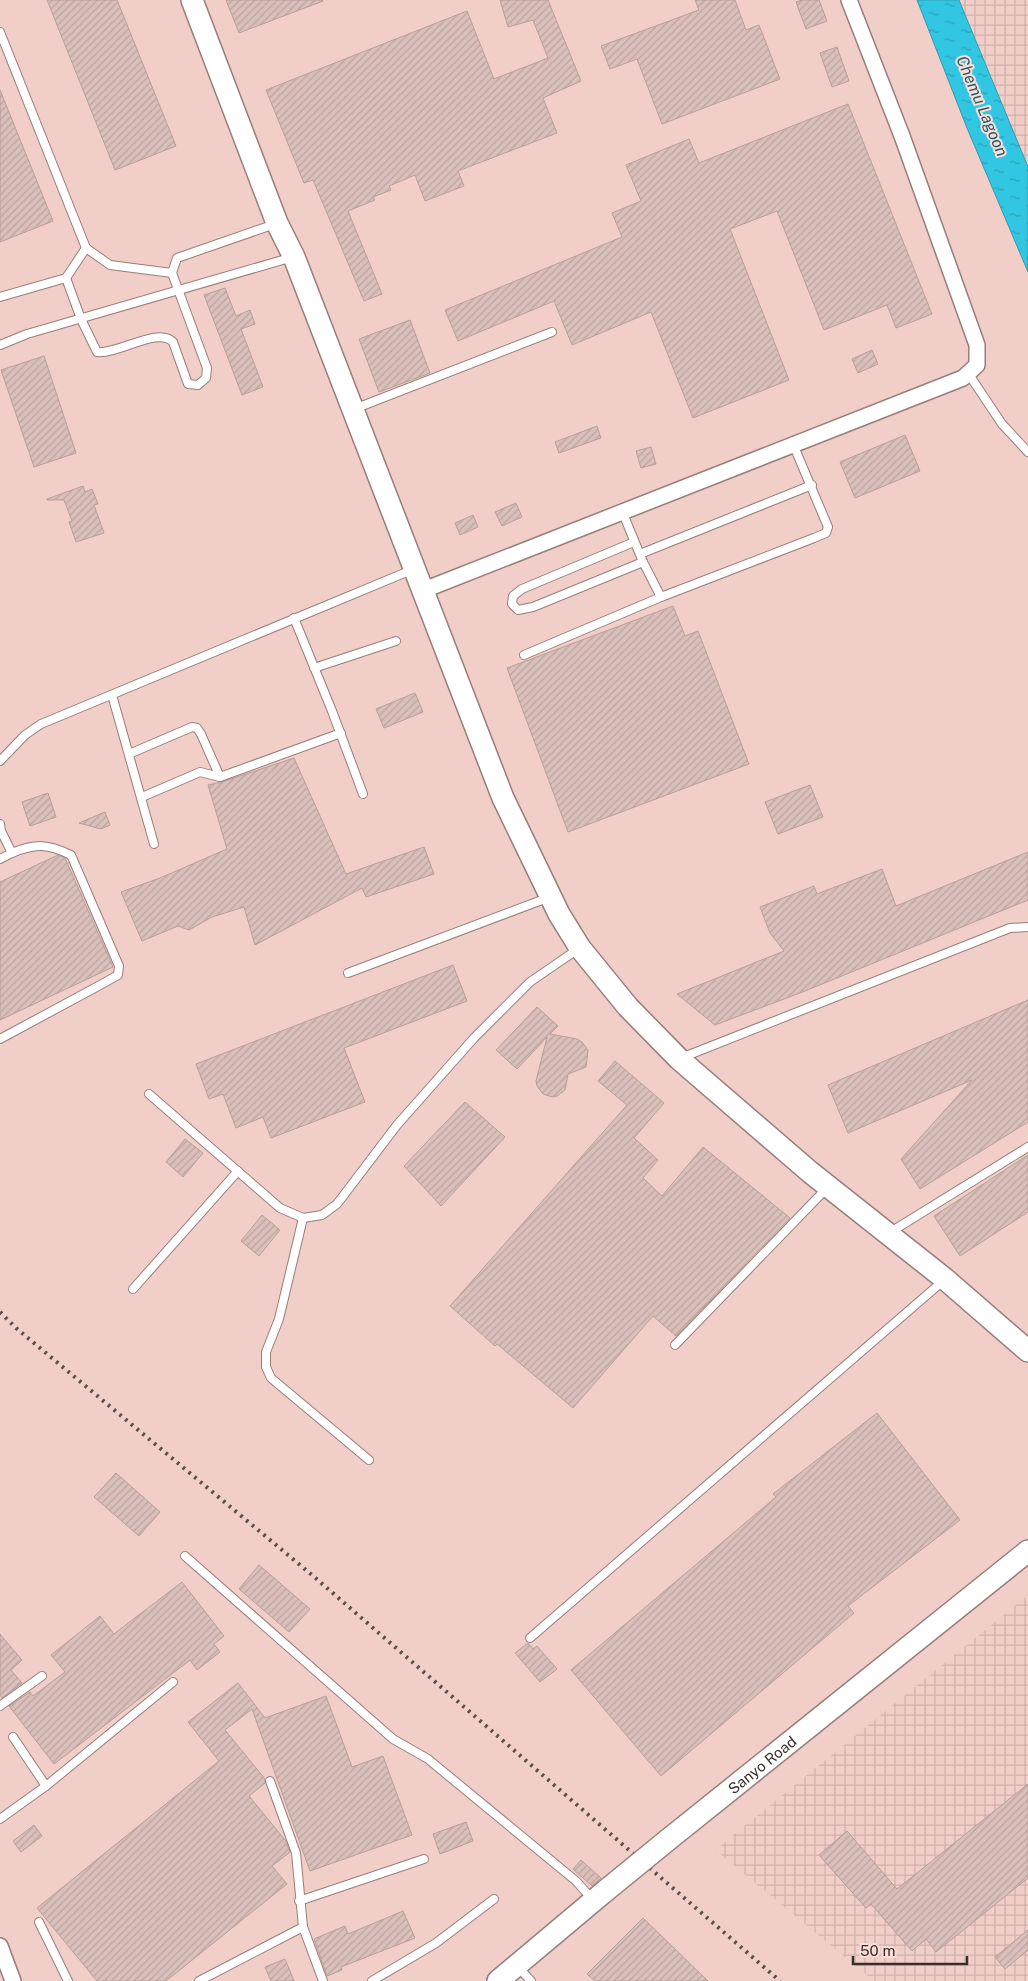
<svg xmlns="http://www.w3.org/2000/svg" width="1028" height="1981" font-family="'Public Sans',sans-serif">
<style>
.built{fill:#f2cec8}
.industrial{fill:url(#industrial-grid)}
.water{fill:url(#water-ripples);stroke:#3399ab}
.building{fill:url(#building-hatch);stroke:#b89e99}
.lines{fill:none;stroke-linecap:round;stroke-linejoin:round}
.lane-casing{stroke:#977e7a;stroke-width:10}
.street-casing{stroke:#977e7a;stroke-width:18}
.secondary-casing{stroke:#977e7a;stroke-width:24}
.lane{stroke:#fff;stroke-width:8}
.street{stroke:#fff;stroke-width:15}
.secondary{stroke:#fff;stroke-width:21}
.rail{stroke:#5b4e4c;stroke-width:4;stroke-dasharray:2.5 5;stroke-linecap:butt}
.secondary-bridge-casing{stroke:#977e7a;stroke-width:24;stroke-linecap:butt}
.secondary-bridge{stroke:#fff;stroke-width:21}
.labels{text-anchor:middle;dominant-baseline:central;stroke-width:4;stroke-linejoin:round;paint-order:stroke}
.street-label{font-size:15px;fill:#382e2c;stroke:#f8ddd8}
.water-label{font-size:16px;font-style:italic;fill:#235c68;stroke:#f8ddd8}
</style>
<defs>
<pattern id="industrial-grid" width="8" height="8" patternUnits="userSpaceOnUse" patternTransform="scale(1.25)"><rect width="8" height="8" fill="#f2cec8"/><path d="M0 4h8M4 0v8" fill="none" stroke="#d0b1ac"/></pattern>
<pattern id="water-ripples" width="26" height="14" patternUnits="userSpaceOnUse" patternTransform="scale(1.25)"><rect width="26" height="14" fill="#31c7e2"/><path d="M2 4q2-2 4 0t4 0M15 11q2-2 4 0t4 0" fill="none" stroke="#2ba2b7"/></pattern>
<pattern id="building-hatch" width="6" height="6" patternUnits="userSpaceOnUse" patternTransform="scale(1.25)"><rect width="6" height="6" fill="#dabfba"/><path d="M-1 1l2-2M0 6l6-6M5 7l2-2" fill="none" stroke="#bca4a0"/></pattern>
</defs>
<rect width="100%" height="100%" fill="#f8ddd8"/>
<!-- built -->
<path class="built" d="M0,0h917l50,128 61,144v1709h-1028z"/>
<!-- industrial -->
<g class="industrial">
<path d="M959,0h69v167l-60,-147z"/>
<path d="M1028,1595v386h-154l-159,-131z"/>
</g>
<!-- water -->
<path class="water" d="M917,0h42l69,167v105l-61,-144z"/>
<!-- building -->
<g class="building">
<path d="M47,0h70l59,146 -61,24z"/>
<path d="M226,0h96l1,1 -84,32z"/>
<path d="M500,0h48l33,81 -38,17 14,35 -99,38 6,15 -39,15 -10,-26 -26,11 2,4 -18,7 2,3 -27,11 34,83 -18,7 -51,-121 -9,3 -38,-93 201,-79 27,68 54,-21 -15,-38 -25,7z"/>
<path d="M695,0h40l11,30 13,-5 21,54 -118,45 -25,-65 -27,10 -9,-23 98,-36z"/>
<path d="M802,0h17l8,21 -21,8 -10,-27z"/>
<path d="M837,47l12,34 -17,6 -12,-34z"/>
<path d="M0,90l53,131 -53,21z"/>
<path d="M848,104l84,210 -36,14 -9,-23 -63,25 -47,-119 -47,18 59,151 -96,38 -42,-106 -79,33 -18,-44 -96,40 -13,-31 177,-73 -10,-24 29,-12 -15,-36 63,-26 10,24z"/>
<path d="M225,288l11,28 14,-6 5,14 -14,5 22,58 -21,8 -38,-100z"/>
<path d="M410,320l20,53 -51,19 -20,-53z"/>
<path d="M872,350l6,14 -20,9 -6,-14z"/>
<path d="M44,356l32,97 -42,14 -33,-97z"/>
<path d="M597,426l4,12 -42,15 -4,-11z"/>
<path d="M905,435l15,36 -65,27 -15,-36z"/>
<path d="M651,447l5,17 -15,4 -5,-17z"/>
<path d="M83,486l2,6 7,-3 6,15 -4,1 10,28 -28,9 -7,-20 3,-1 -8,-21h-17v-1z"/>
<path d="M516,503l6,14 -20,9 -7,-14z"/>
<path d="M473,515l5,12 -18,8 -5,-12z"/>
<path d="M673,606l12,30 13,-5 51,133 -181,68 -61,-164z"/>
<path d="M415,693l8,19 -39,16 -8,-19z"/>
<path d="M294,758l52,116 78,-27 10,27 -68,23 -4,-9 -107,57 -11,-38 -32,10 -23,13 -11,-4 -36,15 -21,-49 39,-14 67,-29 -19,-64 14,-3z"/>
<path d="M810,785l13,32 -45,17 -13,-32z"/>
<path d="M48,793l8,24 -26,9 -8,-24z"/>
<path d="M105,812l5,13 -9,4 -22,-6z"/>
<path d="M1028,852v48l-228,93 -85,32 -38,-31 107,-43 -14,-18 -10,-26 54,-21 3,8 65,-25 14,37z"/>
<path d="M58,855l7,3 48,109 -113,53v-138z"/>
<path d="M453,965l14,36 -123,47 21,54 -94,36 -8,-21 -27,11 -13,-34 -14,5 -13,-35z"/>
<path d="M1028,1000v122l-108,67 -19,-30 71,-79 -124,53 -20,-48z"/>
<path d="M537,1007l21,19 -8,8 27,5 5,3 6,8 -2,17 -18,7 -3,16 -8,6 -5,1 -9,-3 -6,-8 -1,-5 11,-44 -30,32 -21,-19z"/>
<path d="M615,1061l49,42 -30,35 24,22 -15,18 19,18 41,-49 87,71 -114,118 -23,-20 -80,92 -76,-64 -2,2 -45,-40 177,-201 -29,-24z"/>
<path d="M465,1102l40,35 -64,69 -37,-40z"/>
<path d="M185,1139l18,14 -20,24 -17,-15z"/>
<path d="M1028,1155v57l-68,44 -26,-40z"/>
<path d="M262,1215l18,15 -21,26 -18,-15z"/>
<path d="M877,1413l83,107 -112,86 6,7 -193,163 -90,-106 205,-173 -3,-3z"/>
<path d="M116,1473l44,39 -21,24 -45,-39z"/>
<path d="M259,1565l51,44 -21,23 -50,-43z"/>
<path d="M182,1582l42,54 -10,8 6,8 -23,18 -7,-10 -136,104 -45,-58 21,-14 3,4 32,-24 -14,-17 49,-39 14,18z"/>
<path d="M0,1634l22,26 -11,10 11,13 -20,15 -2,-3z"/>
<path d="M528,1643l5,6 4,-3 20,23 -17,13 -25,-29z"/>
<path d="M238,1683l27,35 61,-22 26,71 31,-11 29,79 -102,36 -58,-162 -27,21 40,49v4l-16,13 36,44 5,12 -18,14 15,18 -121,97h-69l-60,-73 182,-147 -31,-39z"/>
<path d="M1028,1784v94l-92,74 -10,-13 -14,12 -41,-47 -5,4 -47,-53 28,-24 50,58z"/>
<path d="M466,1822l7,19 -33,13 -7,-20z"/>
<path d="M34,1825l8,11 -21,16 -8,-11z"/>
<path d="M581,1860l20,18 -9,8 -19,-17z"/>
<path d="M403,1911l12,27 -74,29 1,3 -15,6 -13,-37 31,-13 3,8z"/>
<path d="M643,1918l65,63h-113l-8,-7z"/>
<path d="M1028,1930v20l-23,19 -10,-12z"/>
<path d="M285,1959l9,22h-23l-6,-14z"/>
</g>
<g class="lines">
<defs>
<g id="lane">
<path d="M0,32l86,216"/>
<path d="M66,278l15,41 16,33c21,3 61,-26 76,-10l15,42 10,1 8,-7 1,-10 -35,-95"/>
<path d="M0,297l66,-19 20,-30 24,17 62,8 5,-15 98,-34"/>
<path d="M0,345l27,-11 266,-77"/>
<path d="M968,373l34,51 26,28"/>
<path d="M354,409l198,-77"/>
<path d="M622,511l21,51 18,35 153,-59 12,-5 2,-6 -35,-83"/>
<path d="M634,542l-112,47 -9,7 -1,8 6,6 15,-3 110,-45"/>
<path d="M640,554l172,-69"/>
<path d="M294,618l38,93 31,83"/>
<path d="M524,655l137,-58"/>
<path d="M314,668l82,-27"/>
<path d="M112,695l42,149"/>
<path d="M129,754l63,-27 5,1 4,6 19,43"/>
<path d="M0,761l25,-26 16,-11 373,-155"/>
<path d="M142,797l58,-25 20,5 121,-44"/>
<path d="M0,824l1,7 11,22c24,-10 36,-9 59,2l48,111 -1,9 -16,9 -102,55"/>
<path d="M0,859l12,-6"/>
<path d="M348,973l202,-76"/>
<path d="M681,1058l329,-130 18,-1"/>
<path d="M149,1094l131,114 23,10 19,-3 15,-11 60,-79 77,-87 56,-56 48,-33"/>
<path d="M303,1218l-24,101 -13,33v15l5,11 98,82"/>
<path d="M889,1233l139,-86"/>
<path d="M133,1289l105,-118"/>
<path d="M675,1345l152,-157"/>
<path d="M185,1556l208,183 35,20 148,122 17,19"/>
<path d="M530,1638l413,-357"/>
<path d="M0,1706l42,-30"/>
<path d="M13,1737l33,49"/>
<path d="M270,1781l26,72 7,74 20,54"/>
<path d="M0,1819l46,-33 127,-104"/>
<path d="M299,1901l125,-42"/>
<path d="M39,1922l29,59"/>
<path d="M517,1966l14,15"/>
<path d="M199,1981l104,-54"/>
<path d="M372,1981l64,-38 58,-44"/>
</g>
<g id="street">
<path d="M424,590l539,-212 14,-13v-20l-75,-209 -53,-136"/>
<path d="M0,1946l13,35"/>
</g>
<g id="secondary">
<path d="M192,0l85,223 17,34 209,541 56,116 21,34 48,59 51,52 131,113 135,107 83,72"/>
<path id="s1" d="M669,1839l359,-288"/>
<path d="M498,1981l106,-89"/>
</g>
</defs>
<!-- lane casing -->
<use href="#lane" class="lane-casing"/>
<!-- street casing -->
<use href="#street" class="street-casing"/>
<!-- secondary casing -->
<use href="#secondary" class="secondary-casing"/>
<!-- lane -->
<use href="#lane" class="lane"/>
<!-- street -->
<use href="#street" class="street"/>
<!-- secondary -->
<use href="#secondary" class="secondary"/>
<!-- rail -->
<path class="rail" d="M0,1312l16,16 296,247 468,406"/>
<defs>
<path id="secondary-bridge" d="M604,1892l65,-53"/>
</defs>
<!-- secondary-bridge casing -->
<use href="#secondary-bridge" class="secondary-bridge-casing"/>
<!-- secondary-bridge -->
<use href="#secondary-bridge" class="secondary-bridge"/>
</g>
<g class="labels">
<!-- street labels -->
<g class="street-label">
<text stroke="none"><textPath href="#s1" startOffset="119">Sanyo Road</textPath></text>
</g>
<!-- water labels -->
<g class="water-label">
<text transform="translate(982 106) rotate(67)">Chemu Lagoon</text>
</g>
</g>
<!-- scale -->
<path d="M853 1956v8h114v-8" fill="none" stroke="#382e2c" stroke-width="2.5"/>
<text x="860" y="1956" font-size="15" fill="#382e2c" stroke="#f8ddd8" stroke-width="4" paint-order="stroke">50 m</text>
</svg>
